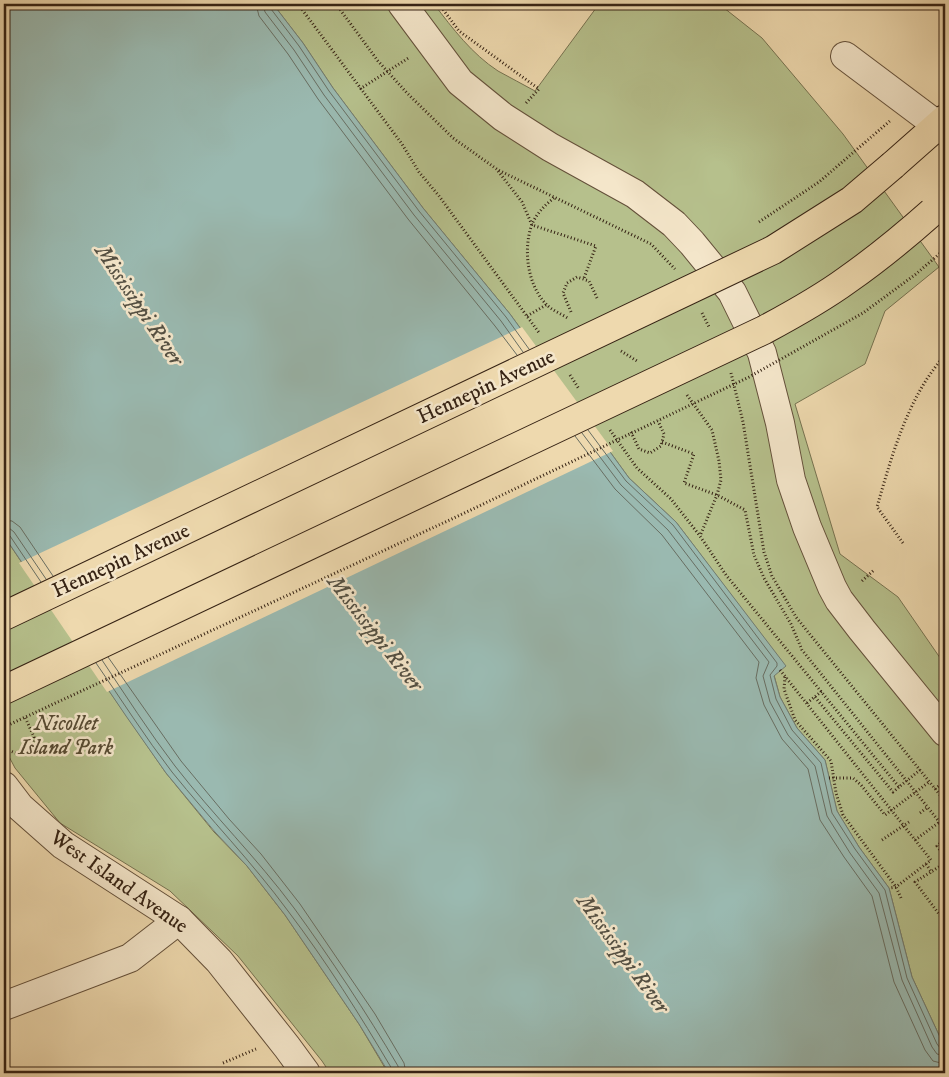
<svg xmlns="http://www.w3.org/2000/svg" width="949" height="1077" font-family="'IM FELL DW Pica',serif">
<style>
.green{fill:#b6c08c;stroke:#767250}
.water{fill:#9ab9b0;stroke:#727d72}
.pier{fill:#eed9ae}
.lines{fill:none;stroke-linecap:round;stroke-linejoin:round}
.shore{stroke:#686e62;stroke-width:1}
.minor-casing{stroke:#64503a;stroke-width:30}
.major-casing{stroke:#362314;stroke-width:30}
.path{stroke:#362314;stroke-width:3;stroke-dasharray:1 2.5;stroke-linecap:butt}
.minor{stroke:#f4e6ca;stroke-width:28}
.major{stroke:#eed9ae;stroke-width:28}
.major-bridge-casing{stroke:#362314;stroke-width:30;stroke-linecap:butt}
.path-bridge{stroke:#362314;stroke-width:3;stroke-dasharray:1 2.5;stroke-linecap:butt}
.major-bridge{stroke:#eed9ae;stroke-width:28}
.labels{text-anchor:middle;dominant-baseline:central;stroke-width:5;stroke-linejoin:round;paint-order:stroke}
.street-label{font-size:21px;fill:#362314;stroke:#f4e6ca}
.park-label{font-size:21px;font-style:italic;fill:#564a32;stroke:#f4e6ca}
.water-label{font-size:22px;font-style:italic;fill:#545043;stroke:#f4e6ca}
</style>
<rect width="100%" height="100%" fill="#eed9ae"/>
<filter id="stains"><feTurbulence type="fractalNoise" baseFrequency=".004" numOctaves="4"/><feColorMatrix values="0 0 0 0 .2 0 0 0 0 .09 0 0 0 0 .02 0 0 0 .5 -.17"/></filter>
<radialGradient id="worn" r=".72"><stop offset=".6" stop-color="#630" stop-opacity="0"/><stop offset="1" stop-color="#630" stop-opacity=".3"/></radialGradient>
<!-- green -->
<g class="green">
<path d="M273,4h161c19,25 38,50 64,67 12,7 25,13 37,20l64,-87h120l43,34 81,96 96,133 -54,44 -20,53 -70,40 45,150 58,43 47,68v383l-33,-71 -23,-89 -30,-41 -22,-36 -12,-51 -28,-32 -17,-31 -6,-22 11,-9 -109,-144 -47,-44 -119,-164 -87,-106 -90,-120 -30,-45z"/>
<path d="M4,536l61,91 101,146 48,59 33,34 38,49 74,109 29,49h-58l-8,-12 -84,-105 -68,-65 -110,-68 -45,-55 -11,-21z"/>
</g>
<!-- water -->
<path class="water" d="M4,4h269l30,39 30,45 90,120 87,106 119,164 47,44 110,144 -12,10 6,21 17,31 28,32 12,51 22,36 30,41 23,89 33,71v25h-556l-30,-49 -74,-109 -38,-49 -32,-34 -49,-59 -40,-57 -122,-180z"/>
<!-- pier -->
<path class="pier" d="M522,327l91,124 -506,241 -88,-129z"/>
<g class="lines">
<!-- shore -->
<g class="shore">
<path d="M256,4l3,12 29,38 30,45 90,120 87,107 22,29"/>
<path d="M263,4l2,8 29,38 30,45 90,120 87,106 22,31"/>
<path d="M270,4l1,5 28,37 30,45 90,120 87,106 23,32"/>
<path d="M588,430l38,51 47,44 104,138v3l-7,9 6,24 16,31 29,33 11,50 23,36 30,41 22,88 30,66 4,5 4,1"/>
<path d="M582,433l39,52 47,45 101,132 -6,14 7,26 18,33 27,31 12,50 23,37 29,40 23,87 30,67 5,7 8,2"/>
<path d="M575,436l40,53 47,46 97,127 -3,16 8,27 18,34 26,30 12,51 24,37 28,39 22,86 31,68 8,11 12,3"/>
<path d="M4,520l8,1 8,6 33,49"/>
<path d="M4,528h5l5,4 32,47"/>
<path d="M4,534l6,2 31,46"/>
<path d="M108,657l73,104 48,58 32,35 39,50 75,110 29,49 2,10"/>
<path d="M102,660c24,36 47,72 73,106 38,49 82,92 119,142 37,51 72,104 104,158l1,7"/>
<path d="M96,663c25,36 49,74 76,109 38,47 80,90 116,139 38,50 72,104 104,158l1,4"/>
</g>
<defs>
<g id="minor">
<path d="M402,4l58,78 43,35 47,30 85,47 39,30 18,19 40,49 30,61 18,70 11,57 16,47 25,60 7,13 23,30 83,102"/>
<path d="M845,56l100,75"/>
<path d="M4,786l16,21 43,38 116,75 40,41 68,86 19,26"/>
<path d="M4,1006l126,-48 49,-38"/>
</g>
<path id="major" d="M893,165l52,-46"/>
</defs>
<!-- minor casing -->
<use href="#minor" class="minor-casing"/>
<!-- major casing -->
<use href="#major" class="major-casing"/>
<!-- path -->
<g class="path">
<path d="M298,4l104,140 17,28 20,24 101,138"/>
<path d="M336,4l42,57 29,32 46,45 45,32 153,74 24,25"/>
<path d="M439,4l20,27 80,58 -13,14"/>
<path d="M360,89l50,-32"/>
<path d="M498,171l24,31 10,23 64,21 -12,32"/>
<path d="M554,198c-9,7 -17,15 -22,26 -9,25 -5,60 14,80 5,6 16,10 23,15"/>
<path d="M759,222l60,-40 72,-62"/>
<path d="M571,312l-8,-19 4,-10 10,-6 12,4 9,19"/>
<path d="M702,313l7,14"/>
<path d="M527,316l19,-11"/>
<path d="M621,351l16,10"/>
<path d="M731,373l12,49 21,130 8,24 24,41 12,15 137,169"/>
<path d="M570,375l9,14"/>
<path d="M687,395l25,35 7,31 2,19 -4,15 -17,41"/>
<path d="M610,430l27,38 34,31 29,37 26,39 173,212 21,-17"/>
<path d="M631,432l8,17 11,4 11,-7 3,-12 -6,-13"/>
<path d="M662,442l32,12 -10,29 33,12 28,15 9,45 10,23 27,46 11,26 143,179"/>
<path d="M903,543l-26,-36c12,-42 25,-88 48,-125 6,-10 14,-19 20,-29"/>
<path d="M862,581l12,-11"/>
<path d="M780,670l151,190 -35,27 -7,1"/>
<path d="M785,677l-1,12 11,31 36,41 5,32 7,22 53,72 5,11"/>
<path d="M815,697l78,95 6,-5"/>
<path d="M807,703l15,-12"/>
<path d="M4,741l4,9 10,4 14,-7 2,-10 -9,-20"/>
<path d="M829,778h24l8,7 24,30 44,-33"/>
<path d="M935,789l10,-8"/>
<path d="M920,813l8,-6"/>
<path d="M945,839l-8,7 8,11"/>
<path d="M882,840l27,-18"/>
<path d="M915,840l30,-22"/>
<path d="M945,863l-30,19 30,40"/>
<path d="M926,864l6,9"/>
<path d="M223,1063l33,-14"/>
</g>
<!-- minor -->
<use href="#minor" class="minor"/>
<!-- major -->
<use href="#major" class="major"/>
<defs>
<g id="major-bridge">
<path d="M4,616l769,-366 79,-50 41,-35"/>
<path d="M4,690l760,-360c28,-15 57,-31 83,-50 30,-21 58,-44 85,-68"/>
</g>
</defs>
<!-- major-bridge casing -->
<use href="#major-bridge" class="major-bridge-casing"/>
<!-- path-bridge -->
<path class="path-bridge" d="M4,727l452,-210 293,-140 114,-64 53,-39 29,-25"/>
<!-- major-bridge -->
<use href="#major-bridge" class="major-bridge"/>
</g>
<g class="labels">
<!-- street labels -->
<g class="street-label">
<text transform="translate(486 387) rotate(-25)">Hennepin Avenue</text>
<text transform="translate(121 561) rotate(-25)">Hennepin Avenue</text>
<text transform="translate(119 882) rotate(35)">West Island Avenue</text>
</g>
<!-- park labels -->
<g class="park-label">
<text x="66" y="724">Nicollet<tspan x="66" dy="24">Island Park</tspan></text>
</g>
<!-- water labels -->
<g class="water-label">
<text transform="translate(139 305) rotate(56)">Mississippi River</text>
<text transform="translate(375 633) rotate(52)">Mississippi River</text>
<text transform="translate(623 954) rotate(54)">Mississippi River</text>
</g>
</g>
<!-- margin -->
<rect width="949" height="1077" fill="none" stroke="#eed9ae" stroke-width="20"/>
<rect x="5" y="5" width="939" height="1067" fill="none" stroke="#362314" stroke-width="2.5"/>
<rect x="10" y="10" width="929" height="1057" fill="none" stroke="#362314"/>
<rect width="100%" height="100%" filter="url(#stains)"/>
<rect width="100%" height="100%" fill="url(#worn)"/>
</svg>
